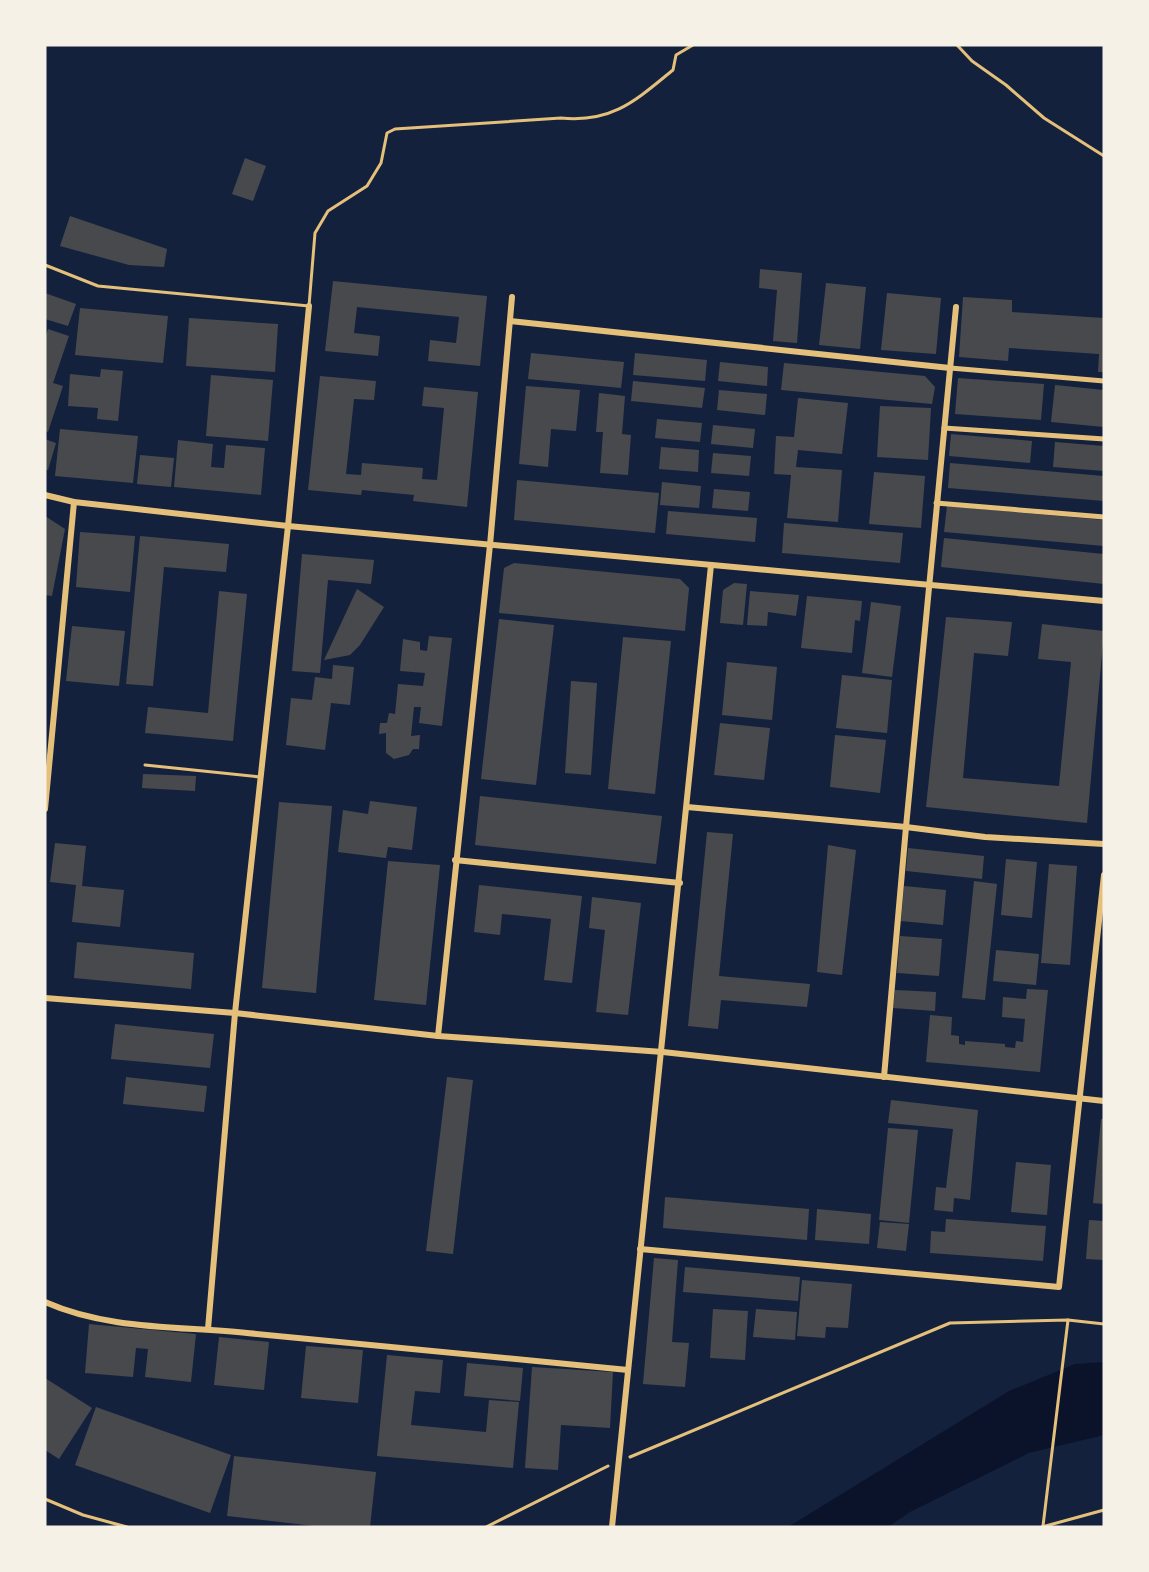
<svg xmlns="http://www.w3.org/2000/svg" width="1149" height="1572" font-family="Lora,serif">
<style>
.water{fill:#0b132b}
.building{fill:#48494c}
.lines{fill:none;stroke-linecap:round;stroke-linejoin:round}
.path{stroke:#e5c07b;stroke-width:3}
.service{stroke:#e5c07b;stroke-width:3}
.pedestrian{stroke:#e5c07b;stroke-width:5}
.minor{stroke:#e5c07b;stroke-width:6}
</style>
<rect width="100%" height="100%" fill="#14213d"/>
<!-- water -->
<path class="water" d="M1104,1362v73l-75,18 -119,59 -22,15h-100l221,-136 66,-27z"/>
<!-- building -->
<g class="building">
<path d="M245,158l21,8 -13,35 -21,-7z"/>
<path d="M70,216l97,33 -3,18 -35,-2 -69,-19z"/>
<path d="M760,269l42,4 -5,70 -24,-2 4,-51 -18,-2z"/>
<path d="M333,281l154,15 -7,70 -52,-5 2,-21 26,3 3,-26 -102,-10 -3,26 26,3 -2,20 -53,-5z"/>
<path d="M826,283l40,4 -6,62 -41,-4z"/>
<path d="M45,293l31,11 -8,22 -23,-7z"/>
<path d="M887,293l54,5 -5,56 -55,-4z"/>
<path d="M963,297l49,3v12l92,6v54h-6l1,-18 -90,-6 -1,13 -49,-4z"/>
<path d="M80,308l88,8 -5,47 -88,-8z"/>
<path d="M189,318l89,6 -3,48 -89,-6z"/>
<path d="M48,329l21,7 -16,47 10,3 -15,46 -3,-1v-92z"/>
<path d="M531,353l93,9 -3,26 -93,-9z"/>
<path d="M635,353l72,7 -2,21 -72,-6z"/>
<path d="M720,362l48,5 -1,19 -49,-5z"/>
<path d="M784,363l141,13 10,11 -3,17 -151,-14z"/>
<path d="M101,369l22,2 -5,50 -21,-2 1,-11 -30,-2 2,-32 30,3z"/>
<path d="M211,375l62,5 -5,61 -62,-5z"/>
<path d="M320,376l56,5 -2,19 -20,-1 -8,75 15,1 1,-12 61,5 -1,11 15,1 7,-72 -22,-2 2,-19 54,5 -11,115 -54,-6 1,-6 -52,-5 -1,5 -53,-5z"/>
<path d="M958,378l86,6 -3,36 -86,-6z"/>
<path d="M633,381l72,7 -3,20 -71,-7z"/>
<path d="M1055,385l49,5v37l-53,-5z"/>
<path d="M526,386l54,4 -4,41 -25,-2 -3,38 -29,-3z"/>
<path d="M719,390l48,4 -2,21 -48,-5z"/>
<path d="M599,393l26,3 -3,38 9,1 -3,40 -28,-2 3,-41h-7z"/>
<path d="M798,398l50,5 -6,51 -44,-4 -2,17 46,3 -4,52 -51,-4 4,-43 -17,-1 2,-38 18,1z"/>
<path d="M880,406l51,2 -3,52 -51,-3z"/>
<path d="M657,419l45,4 -2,19 -45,-4z"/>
<path d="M713,425l42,4 -2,19 -42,-4z"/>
<path d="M60,429l78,7 -5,47 -78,-7z"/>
<path d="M951,434l81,7 -2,22 -81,-7z"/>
<path d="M45,439l11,4 -8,27 -3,-1z"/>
<path d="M178,440l35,4 -2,23 13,1 2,-23 39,3 -4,47 -87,-8z"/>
<path d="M1055,442l49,4v25l-51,-4z"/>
<path d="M661,447l38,3 -1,22 -39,-3z"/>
<path d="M713,453l38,3 -2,20 -38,-3z"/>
<path d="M140,455l34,3 -3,29 -34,-3z"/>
<path d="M950,463l154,13v25l-156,-13z"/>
<path d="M874,472l51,4 -4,52 -52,-4z"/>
<path d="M517,480l142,13 -4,40 -141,-13z"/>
<path d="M662,482l39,4 -2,22 -39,-3z"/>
<path d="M714,489l36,3 -2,19 -36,-3z"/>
<path d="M947,506l157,14v26l-160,-14z"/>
<path d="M668,511l89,7 -2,24 -89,-8z"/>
<path d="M45,516l20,13 -13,67 -7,-1z"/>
<path d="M784,523l119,10 -3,30 -118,-10z"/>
<path d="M80,532l55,4 -5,56 -54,-5z"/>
<path d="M140,536l89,8 -3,28 -62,-5 -11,119 -27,-2z"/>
<path d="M944,538l160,16v30l-163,-17z"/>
<path d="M302,554l72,6 -3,24 -43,-4 -8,93 -28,-2z"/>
<path d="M514,563l166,16 9,9 -4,43 -186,-18 5,-45z"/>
<path d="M734,583l13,1 -4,41 -23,-2 3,-33z"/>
<path d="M357,589l27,18 -24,38 -10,10 -26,5z"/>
<path d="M219,591l28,3 -14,147 -88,-8 3,-26 60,6z"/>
<path d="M750,591l49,4 -3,21 -28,-4 -1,14 -20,-1z"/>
<path d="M807,596l55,5 -2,20 -5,-1 -3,33 -51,-5z"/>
<path d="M871,602l30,4 -9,71 -30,-4z"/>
<path d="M946,617l66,5 -4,34 -34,-3 -11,125 96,8 12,-124 -33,-3 4,-35 62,7 -17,192 -161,-16z"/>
<path d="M499,619l55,6 -18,160 -55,-6z"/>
<path d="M72,626l53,5 -6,55 -53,-5z"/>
<path d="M429,636l23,2 -10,88 -23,-3 2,-16h-7l-3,29 9,-1 -1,14h-6l-4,6 -15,4 -8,-6v-20l-7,1 1,-11h7l2,-10 6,1 3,-30 25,2 2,-13 -25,-2 3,-32 17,3v8l7,1z"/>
<path d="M623,637l48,4 -16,153 -47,-5z"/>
<path d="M727,662l50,5 -5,53 -50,-5z"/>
<path d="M333,665l21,2 -4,38 -19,-2 -6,47 -39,-5 5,-47 21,2 3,-23 17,2z"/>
<path d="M842,675l50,5 -5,53 -51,-5z"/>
<path d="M571,681l26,2 -6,92 -26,-2z"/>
<path d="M720,723l50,5 -6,52 -50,-5z"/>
<path d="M835,735l51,5 -6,53 -50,-6z"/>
<path d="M143,774l53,2 -1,15 -53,-3z"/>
<path d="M480,796l182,20 -6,48 -181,-19z"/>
<path d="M370,801l47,6 -5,43 -24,-3 -2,11 -48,-6 5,-42 25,4z"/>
<path d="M279,802l53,4 -16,187 -54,-5z"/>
<path d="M707,832l26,2 -14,142 91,8 -3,23 -86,-7 -3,29 -30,-3z"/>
<path d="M55,843l31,3 -4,40 42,4 -4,37 -48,-5 4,-37 -26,-3z"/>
<path d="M828,845l28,5 -14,125 -25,-3z"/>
<path d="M908,848l76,8 -2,23 -76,-8z"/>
<path d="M1006,859l31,3 -5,56 -31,-3z"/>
<path d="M388,861l52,4 -14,140 -52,-5z"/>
<path d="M1049,864l28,2 -7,99 -29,-2z"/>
<path d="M974,881l23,3 -12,116 -23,-2z"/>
<path d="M479,885l103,11 -10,87 -28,-3 7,-61 -49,-5 -2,21 -26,-3z"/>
<path d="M904,886l42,4 -3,35 -42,-4z"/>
<path d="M592,897l49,6 -13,112 -32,-3 9,-82 -16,-2z"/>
<path d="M900,936l42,3 -3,37 -42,-3z"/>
<path d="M77,942l117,11 -3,36 -117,-11z"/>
<path d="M996,950l43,4 -3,31 -43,-4z"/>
<path d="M1027,989l21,1 -8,82 -114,-10 4,-47 22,2 -1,18 8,1v8l6,1v-4l40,3v3l10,1 1,-7 7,1 2,-23 -23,-2 1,-20 23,2z"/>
<path d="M895,990l41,2 -1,19 -42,-3z"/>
<path d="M115,1024l99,10 -4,34 -99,-9z"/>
<path d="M126,1077l81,9 -3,26 -81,-8z"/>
<path d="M447,1077l26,3 -20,174 -27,-3z"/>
<path d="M891,1100l87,10 -8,90 -16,-2 -1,14 -19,-2 2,-23 10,1 7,-59 -65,-6z"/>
<path d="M1101,1119h3v85l-11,-1z"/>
<path d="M888,1128l30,2 -9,93 -30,-3z"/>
<path d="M1016,1162l35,3 -4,50 -36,-3z"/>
<path d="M665,1197l144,12 -2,31 -144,-12z"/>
<path d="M817,1209l54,5 -2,30 -54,-4z"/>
<path d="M946,1219l100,7 -3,35 -113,-8 1,-22 14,1z"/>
<path d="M1089,1220l15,1v39l-18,-1z"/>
<path d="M880,1222l29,2 -3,27 -29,-3z"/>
<path d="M654,1258l24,2 -6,82 17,1 -4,44 -42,-3z"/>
<path d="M685,1267l115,10 -2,24 -115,-9z"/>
<path d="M802,1280l50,4 -4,44 -22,-1 -1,11 -28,-2z"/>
<path d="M713,1309l35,2 -3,49 -35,-2z"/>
<path d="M756,1309l41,3 -2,28 -42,-3z"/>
<path d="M89,1324l107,10 -5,48 -46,-5 3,-28 -12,-1 -3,29 -48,-4z"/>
<path d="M219,1337l50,5 -5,48 -50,-5z"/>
<path d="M306,1346l57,4 -5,53 -57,-5z"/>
<path d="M387,1355l56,5 -3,33 -25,-2 -4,34 75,7 3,-32 30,2 -6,66 -136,-12z"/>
<path d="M467,1363l56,5 -3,33 -56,-5z"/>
<path d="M532,1367l81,5 -3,56 -49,-3 -3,45 -33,-2z"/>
<path d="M45,1378l47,30 -33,51 -14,-9z"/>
<path d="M96,1407l135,48 -21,58 -135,-48z"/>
<path d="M234,1456l142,16 -6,55h-47l-96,-11z"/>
</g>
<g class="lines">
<!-- path -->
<g class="path">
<path d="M630,1457l320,-134 118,-3 36,4"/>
<path d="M45,1499l38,16 44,12"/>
<path d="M1043,1526l25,-206"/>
<path d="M486,1527l122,-61"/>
<path d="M1042,1527l62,-17"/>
</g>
<!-- service -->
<g class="service">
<path d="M957,45l15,16 34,24 38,33 60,38"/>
<path d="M45,265l53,21 211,20 6,-73 13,-22 39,-25 14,-23 6,-30 8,-4 166,-11c52,5 75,-18 112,-48l3,-15 17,-10"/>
<path d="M145,765l115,12"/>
</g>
<!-- pedestrian -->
<g class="pedestrian">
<path d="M950,368l154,13"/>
<path d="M944,428l160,11"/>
<path d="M936,503l168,14"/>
</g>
<!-- minor -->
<g class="minor">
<path d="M510,321l440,47"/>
<path d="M45,495l29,7 214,24 816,75"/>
<path d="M687,807l219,20 50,-520"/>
<path d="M45,809l29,-307"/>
<path d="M455,860l225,23"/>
<path d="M45,998l190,15 203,23 225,16 441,49"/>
<path d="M438,1036l52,-491 22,-248"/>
<path d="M884,1077l22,-250 79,10 119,7"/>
<path d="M640,1249l419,38 45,-412"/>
<path d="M45,1302c63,28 134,24 202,31 127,12 254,24 381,37"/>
<path d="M208,1329l27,-316 53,-487 21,-220"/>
<path d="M612,1527l99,-962"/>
</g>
</g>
<!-- border -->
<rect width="1149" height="1572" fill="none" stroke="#f6f1e7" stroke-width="93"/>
</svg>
